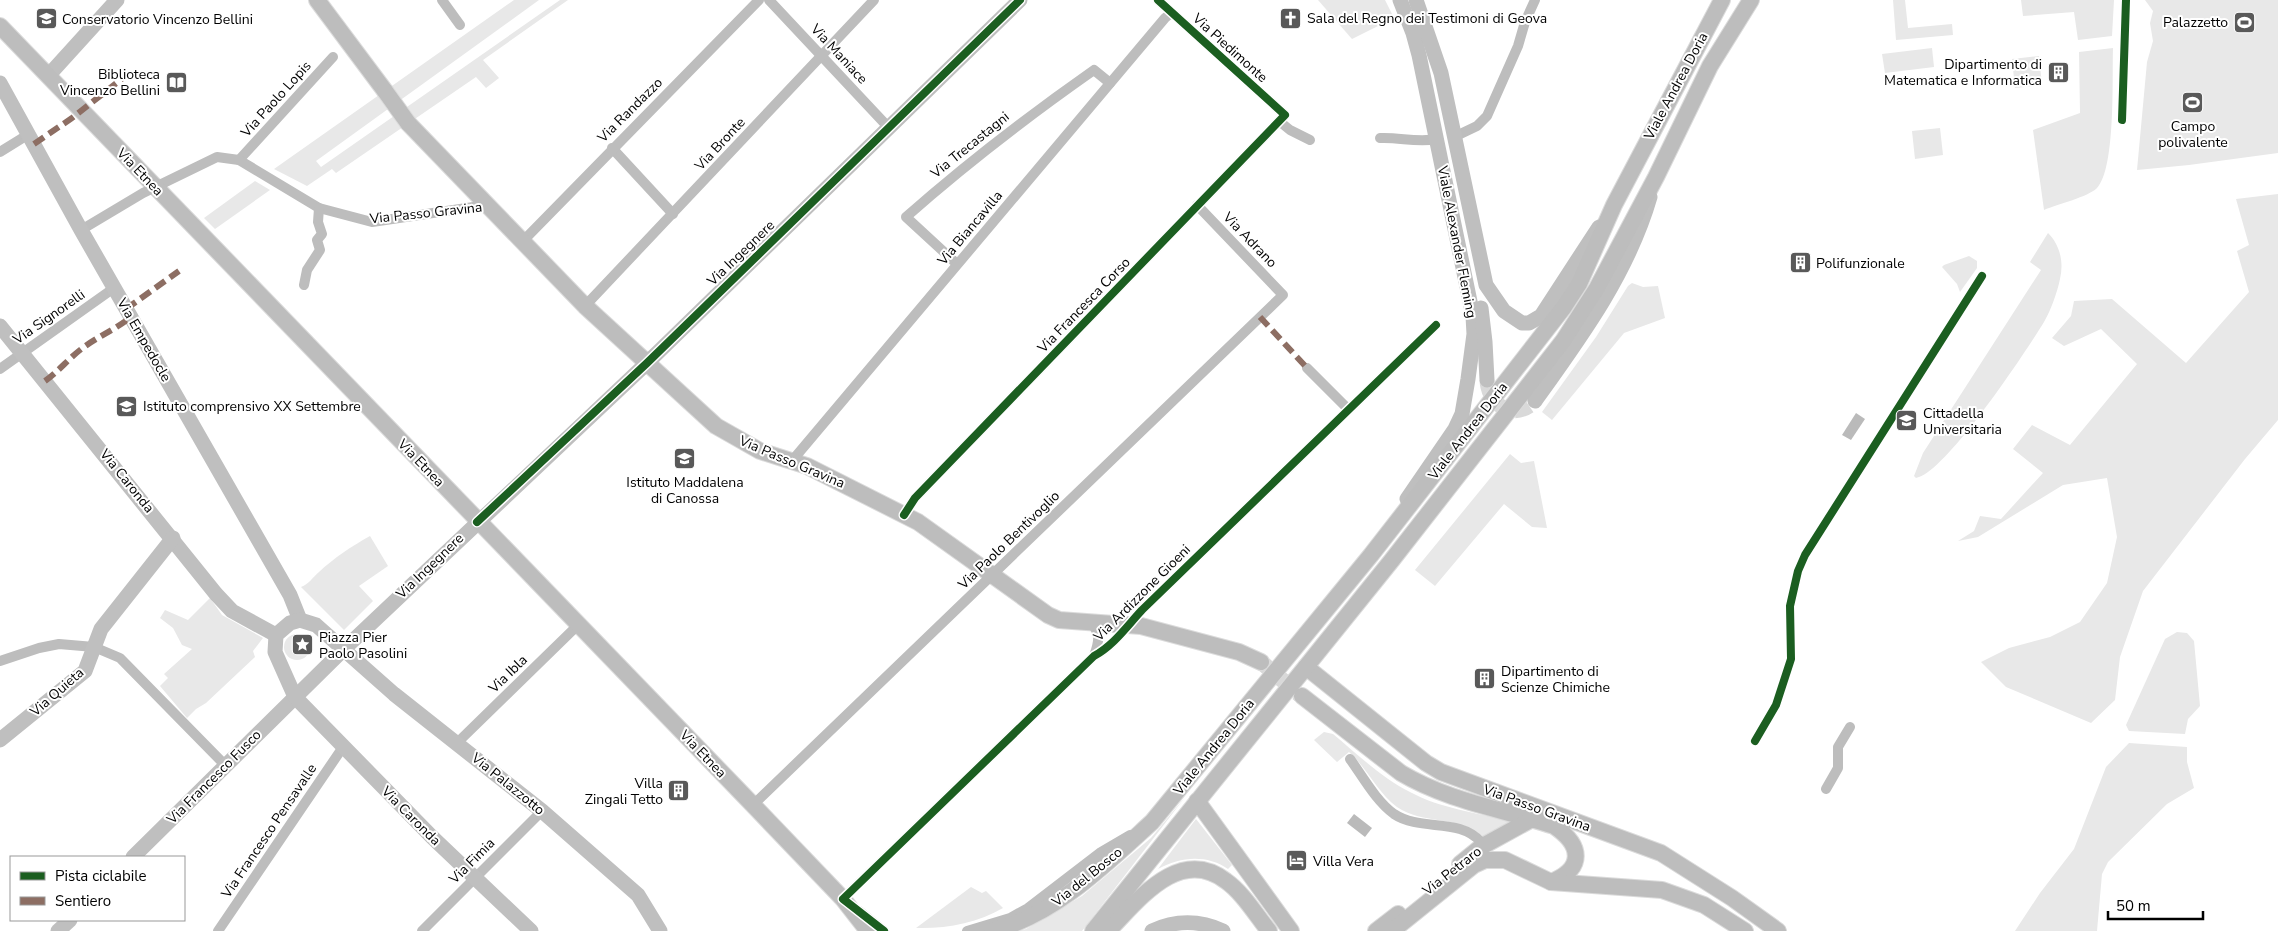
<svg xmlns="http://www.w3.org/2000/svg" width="2278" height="931" font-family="'Nunito Sans',sans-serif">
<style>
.green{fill:#e8e8e8}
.water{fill:#bababa}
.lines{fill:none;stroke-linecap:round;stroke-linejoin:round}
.secondary-tunnel{stroke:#d9d9d9;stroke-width:15;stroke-dasharray:15 8;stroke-linecap:butt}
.primary-tunnel{stroke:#d9d9d9;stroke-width:16;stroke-dasharray:16 8;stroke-linecap:butt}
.primary-casing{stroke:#dbdbdb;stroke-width:18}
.street{stroke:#bdbdbd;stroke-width:10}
.secondary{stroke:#bfbfbf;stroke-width:15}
.primary{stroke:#bdbdbd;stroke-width:16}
.primary-bridge-casing{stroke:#dbdbdb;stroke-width:18;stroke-linecap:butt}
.primary-bridge{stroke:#bdbdbd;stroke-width:16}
.quiet{stroke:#8d6e63;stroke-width:6;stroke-dasharray:12 6;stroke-linecap:butt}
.cycleway-casing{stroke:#fff;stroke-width:11}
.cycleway{stroke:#1b5e20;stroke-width:8}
.labels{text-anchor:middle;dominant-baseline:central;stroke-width:4;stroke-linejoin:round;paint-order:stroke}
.poi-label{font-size:14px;fill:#000;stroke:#fff;text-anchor:start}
.street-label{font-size:14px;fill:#000;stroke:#fff}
</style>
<rect width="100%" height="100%" fill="#fff"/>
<!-- green -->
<g class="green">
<path d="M514,0h25l-223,161 5,6 239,-167h8l-85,60 16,18 -13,10 -10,-11 -140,96 -4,-4 -25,17 -33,-17z"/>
<path d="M1318,0h67l9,18 -42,21z"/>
<path d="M1893,0h12l3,28 44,-4 1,11 -57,5z"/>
<path d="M2021,0h93l-2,36 -34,4 -4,-28 -51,4z"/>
<path d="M2145,0h133v153l-89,12 -52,5 10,-108 6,-21 -3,-18 3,-12z"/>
<path d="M1932,48l2,19 -49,6 -3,-19z"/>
<path d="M2113,48c-1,29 3,120 -16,140 -9,9 -39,16 -53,22l-11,-80 47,-17 -1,-61z"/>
<path d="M2039,56l3,29 -27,3 -3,-29z"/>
<path d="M1940,128l3,27 -28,4 -3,-28z"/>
<path d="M255,181l15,9 -55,39 -11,-11z"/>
<path d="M2278,194v226l-33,39 -102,132 -23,66 -5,43 -24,23 -85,-36 -25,-25 28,-14 41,-11 30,-15 27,-39 10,-46 -10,-59 -44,7 -85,52 -20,4 16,-10 6,-15 21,3 42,-46 -30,-24 19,-24 38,20 67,-81 -36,-35 -37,17 -12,-8 19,-22 3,-15 38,-2 74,64 63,-71 -12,-41 12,-6 -13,-46z"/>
<path d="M2048,233c12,12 16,29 12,46 -3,14 -9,31 -16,43 -17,28 -99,152 -128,156l-2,-2 9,-23 118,-183 -11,-8z"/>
<path d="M1969,256l8,5v7l-17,24 -3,-8 -15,-17 2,-2z"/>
<path d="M1632,283l11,4 15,-1 7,32 -41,15 -72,87 -10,-8 54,-75 32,-51z"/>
<path d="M1510,454l11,9 13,-2 13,67 -15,-1 -28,-23 -69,82 -20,-16z"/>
<path d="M370,536l18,30 -29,20 14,15 -29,29 -43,-43c8,-3 11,-9 18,-15 15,-14 33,-26 51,-36z"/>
<path d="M210,598l12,17 41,23 -10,13 2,6 -49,46 -10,6 -9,9 -27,-32 8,-8 -4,-4 28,-25 -10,-4 -9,-17 -13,-10 5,-8 23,10z"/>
<path d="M2177,632l10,1 7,8 6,65 -12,13 -3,15 -56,-3 -3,-6 39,-86z"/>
<circle cx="297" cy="647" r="13"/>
<path d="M1324,732l9,2c24,20 49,44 77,58 29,16 67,21 100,29v3l-27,13c-25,-22 -60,-12 -86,-30 -20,-15 -30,-39 -48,-55l-12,10 -23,-22z"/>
<path d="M2129,743l58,4v15l7,26 -27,16 -59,58 -6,12 -5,57h-82l25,-38 34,-44 32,-82z"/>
<path d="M1186,796l-104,135h-64l8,-2 56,-33 69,-58z"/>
<path d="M1196,819l36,46 -4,4c-22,-15 -48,-12 -70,0z"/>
<path d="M971,887l11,6 4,-2 17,17c-25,15 -58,21 -87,20z"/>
</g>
<!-- water -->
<g class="water">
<path d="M1856,413l9,6 -14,21 -9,-5z"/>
<path d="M1354,814l18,14 -7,9 -18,-14z"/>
</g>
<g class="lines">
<!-- secondary-tunnel -->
<path class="secondary-tunnel" d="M1487,380c1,26 28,42 48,21"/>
<!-- primary-tunnel -->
<path class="primary-tunnel" d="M1261,662l39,33"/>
<defs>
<g id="primary">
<path d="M317,0l68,91"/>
<path d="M0,26l753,779 90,94 25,32"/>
<path d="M408,123l177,183 131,120 44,25 47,15 111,56 130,93 11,5 82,6 98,26 22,10"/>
<path d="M1306,667l120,96 15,9 220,81 71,45 46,33"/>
<path d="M1302,696l99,77c47,28 101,36 153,53 28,19 31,42 -3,56"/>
<path d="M1197,801l94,130"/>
<path d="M1460,864l21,-17 51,-28"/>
<path d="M992,931c63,-16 113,-66 160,-109l219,-267 193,-248 15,-23 35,-79 108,-205"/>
<path d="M1093,931l299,-371 171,-219 34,-53 59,-111 54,-111 41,-66"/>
<path d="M1108,931c30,-30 71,-86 118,-50 17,12 30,34 43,50"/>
<path d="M1376,931l22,-17"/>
<path d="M1392,931l82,-66 11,-5h20l46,22 111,8 42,15 41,26"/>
</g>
</defs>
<!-- primary casing -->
<use href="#primary" class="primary-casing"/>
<!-- street -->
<g class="street">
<path d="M442,0l18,25"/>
<path d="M769,0l120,128"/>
<path d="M1279,121l11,9 20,10"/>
<path d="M1454,137l23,-11 10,-10 31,-70 7,-24 10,-22"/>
<path d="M1380,138c20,-1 37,5 57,1"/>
<path d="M612,148l61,66"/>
<path d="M0,152l29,-18"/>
<path d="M239,160l94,-103"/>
<path d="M81,230l62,-37 74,-36 22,3 80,48 53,14 115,-17"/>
<path d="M523,241l236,-241"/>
<path d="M957,264l-51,-47c61,-54 121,-100 188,-147l16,13"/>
<path d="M304,285l3,-15 13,-20 -3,-10 5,-6 -4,-12 1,-14"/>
<path d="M585,306l289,-306"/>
<path d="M1307,368l41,41"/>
<path d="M0,369l114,-81"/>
<path d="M791,462l374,-444 6,-5"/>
<path d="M904,515l11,-17 370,-383 -127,-115"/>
<path d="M1091,622c10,13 8,20 3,34"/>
<path d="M0,661l39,-13 20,-4 35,3 26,11 105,107"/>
<path d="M457,743l121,-118"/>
<path d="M1350,759c13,18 26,42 44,55 27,18 65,3 87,28v5"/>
<path d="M1826,789l12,-21v-21l12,-20"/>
<path d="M753,805l530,-510 -86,-90"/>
<path d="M847,902l-4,-3 10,-10 241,-233c20,-11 33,-30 48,-46l294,-285"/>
<path d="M859,911l25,20"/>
<path d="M218,931l125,-184"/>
<path d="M422,931l120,-120"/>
<path d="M967,931l43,-13 18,-10 73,-56 29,-17"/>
</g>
<!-- secondary -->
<g class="secondary">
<path d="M1400,0l13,33 6,22 54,261 1,18 -6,45 -6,35 -7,15 -48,70"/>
<path d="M1416,0l25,73 45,212 18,26 18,12h7l12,-7 58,-89"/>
<path d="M48,76l69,-76"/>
<path d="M0,83l81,147 209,365 10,25"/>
<path d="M1481,308l4,34 2,38"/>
<path d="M0,326l216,268 16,17 44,24"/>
<path d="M1535,401c46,-64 93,-128 115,-204"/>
<path d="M0,740l85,-69 16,-42 72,-91"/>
<path d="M133,857l210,-207 304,-287 373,-363"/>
<path d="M58,931l12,-11"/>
<path d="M531,931l-99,-94 -137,-140 -20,-45 1,-17 14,-12 10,-3 16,5 78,69 148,117 96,84 22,36"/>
<path d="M1152,931c23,-11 48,-11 71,0"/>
</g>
<!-- primary -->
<use href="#primary" class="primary"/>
<defs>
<path id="primary-bridge" d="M385,91l23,32"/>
</defs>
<!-- primary-bridge casing -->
<use href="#primary-bridge" class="primary-bridge-casing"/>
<!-- primary-bridge -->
<use href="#primary-bridge" class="primary-bridge"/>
<!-- quiet -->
<g class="quiet">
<path d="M34,144l38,-26 56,-44"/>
<path d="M126,309l53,-38"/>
<path d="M1260,317l47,51"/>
<path d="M45,381c14,-10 25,-24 39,-34 15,-11 32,-18 47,-30"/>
</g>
<defs>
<g id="cycleway">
<path d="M2122,120l4,-120"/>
<path d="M904,515l11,-17 370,-383 -127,-115"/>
<path d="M477,522l170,-159 373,-363"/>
<path d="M1755,741l21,-36 15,-46 -1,-53 8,-35 7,-16 177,-279"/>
<path d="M884,931l-41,-32 251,-243c20,-11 33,-30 48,-46l294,-285"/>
</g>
</defs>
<!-- cycleway casing -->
<use href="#cycleway" class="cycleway-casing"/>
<!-- cycleway -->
<use href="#cycleway" class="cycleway"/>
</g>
<!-- icons -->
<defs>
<symbol id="church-square" viewBox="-11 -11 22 22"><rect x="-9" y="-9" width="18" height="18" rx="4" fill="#595959" stroke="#fff"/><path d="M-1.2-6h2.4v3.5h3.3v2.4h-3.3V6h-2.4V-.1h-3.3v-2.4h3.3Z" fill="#fff"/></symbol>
<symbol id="university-square" viewBox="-11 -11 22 22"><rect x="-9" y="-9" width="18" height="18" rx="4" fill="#595959" stroke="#fff"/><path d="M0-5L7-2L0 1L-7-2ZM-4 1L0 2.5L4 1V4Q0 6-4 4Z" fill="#fff"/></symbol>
<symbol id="stadium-square" viewBox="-11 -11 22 22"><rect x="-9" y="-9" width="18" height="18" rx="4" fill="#595959" stroke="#fff"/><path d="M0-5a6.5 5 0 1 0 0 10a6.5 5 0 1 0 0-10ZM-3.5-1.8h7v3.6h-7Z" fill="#fff"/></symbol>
<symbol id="building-square" viewBox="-11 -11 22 22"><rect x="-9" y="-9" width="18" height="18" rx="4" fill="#595959" stroke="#fff"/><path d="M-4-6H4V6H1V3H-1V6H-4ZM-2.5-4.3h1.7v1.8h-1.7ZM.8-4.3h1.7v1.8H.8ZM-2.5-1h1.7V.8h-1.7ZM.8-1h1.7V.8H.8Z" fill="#fff"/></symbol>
<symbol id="library-square" viewBox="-11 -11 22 22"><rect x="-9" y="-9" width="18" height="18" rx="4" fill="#595959" stroke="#fff"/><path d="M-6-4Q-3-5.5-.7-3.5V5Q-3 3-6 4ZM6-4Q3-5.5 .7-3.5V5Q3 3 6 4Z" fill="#fff"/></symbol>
<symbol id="school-square" viewBox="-11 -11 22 22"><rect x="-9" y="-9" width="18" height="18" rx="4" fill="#595959" stroke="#fff"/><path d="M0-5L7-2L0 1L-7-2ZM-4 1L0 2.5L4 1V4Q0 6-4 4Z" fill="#fff"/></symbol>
<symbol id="sight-square" viewBox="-11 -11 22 22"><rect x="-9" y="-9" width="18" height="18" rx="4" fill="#595959" stroke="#fff"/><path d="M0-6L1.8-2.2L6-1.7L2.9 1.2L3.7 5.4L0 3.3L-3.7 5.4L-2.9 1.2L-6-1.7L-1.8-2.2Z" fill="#fff"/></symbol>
<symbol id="hotel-square" viewBox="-11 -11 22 22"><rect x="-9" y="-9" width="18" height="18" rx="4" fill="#595959" stroke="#fff"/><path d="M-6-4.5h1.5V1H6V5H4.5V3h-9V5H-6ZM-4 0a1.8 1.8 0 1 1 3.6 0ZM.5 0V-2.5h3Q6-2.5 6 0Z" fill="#fff"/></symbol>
</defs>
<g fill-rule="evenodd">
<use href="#church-square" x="1278" y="6" width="25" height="25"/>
<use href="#university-square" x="34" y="6" width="25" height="25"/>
<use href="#stadium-square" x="2232" y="10" width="25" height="25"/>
<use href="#building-square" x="2046" y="60" width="25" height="25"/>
<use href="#library-square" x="164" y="70" width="25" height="25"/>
<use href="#stadium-square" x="2180" y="90" width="25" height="25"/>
<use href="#building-square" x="1788" y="250" width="25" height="25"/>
<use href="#school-square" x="114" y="394" width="25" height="25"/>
<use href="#university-square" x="1894" y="408" width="25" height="25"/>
<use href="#school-square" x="672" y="446" width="25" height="25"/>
<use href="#sight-square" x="290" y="632" width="25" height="25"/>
<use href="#building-square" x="1472" y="666" width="25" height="25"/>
<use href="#building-square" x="666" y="778" width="25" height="25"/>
<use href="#hotel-square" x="1284" y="848" width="25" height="25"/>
</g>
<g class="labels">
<!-- poi labels -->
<g class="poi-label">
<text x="1307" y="18">Sala del Regno dei Testimoni di Geova</text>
<text x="62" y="19">Conservatorio Vincenzo Bellini</text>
<text x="2228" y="22" text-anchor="end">Palazzetto</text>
<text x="2042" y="64" text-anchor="end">Dipartimento di<tspan x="2042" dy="16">Matematica e Informatica</tspan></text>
<text x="160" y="74" text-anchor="end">Biblioteca<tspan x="160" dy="16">Vincenzo Bellini</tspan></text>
<text x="2193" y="126" text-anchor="middle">Campo<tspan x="2193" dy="16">polivalente</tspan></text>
<text x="1816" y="263">Polifunzionale</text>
<text x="143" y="406">Istituto comprensivo XX Settembre</text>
<text x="1923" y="413">Cittadella<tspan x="1923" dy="16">Universitaria</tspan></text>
<text x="685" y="482" text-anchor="middle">Istituto Maddalena<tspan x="685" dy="16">di Canossa</tspan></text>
<text x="319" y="637">Piazza Pier<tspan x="319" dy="16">Paolo Pasolini</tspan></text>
<text x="1501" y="671">Dipartimento di<tspan x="1501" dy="16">Scienze Chimiche</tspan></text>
<text x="663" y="783" text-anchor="end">Villa<tspan x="663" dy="16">Zingali Tetto</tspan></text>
<text x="1313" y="861">Villa Vera</text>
</g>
<!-- street labels -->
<g class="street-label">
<text transform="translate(1230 48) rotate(42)">Via Piedimonte</text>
<text transform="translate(839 54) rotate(47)">Via Maniace</text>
<text transform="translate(1676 86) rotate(-62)">Viale Andrea Doria</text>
<text transform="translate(276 99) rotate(-48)">Via Paolo Lopis</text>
<text transform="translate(630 110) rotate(-45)">Via Randazzo</text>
<text transform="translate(720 144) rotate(-47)">Via Bronte</text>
<text transform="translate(970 145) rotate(-39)">Via Trecastagni</text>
<text transform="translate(140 172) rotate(46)">Via Etnea</text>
<text transform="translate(426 213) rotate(-6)">Via Passo Gravina</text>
<text transform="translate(970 228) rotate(-50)">Via Biancavilla</text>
<text transform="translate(1250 240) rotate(46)">Via Adrano</text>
<text transform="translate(1457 242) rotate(79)">Viale Alexander Fleming</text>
<text transform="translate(741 253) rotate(-44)">Via Ingegnere</text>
<text transform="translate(1084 305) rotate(-46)">Via Francesca Corso</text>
<text transform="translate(49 317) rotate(-35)">Via Signorelli</text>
<text transform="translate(144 340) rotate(60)">Via Empedocle</text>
<text transform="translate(1468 431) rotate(-52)">Viale Andrea Doria</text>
<text transform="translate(792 462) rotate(23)">Via Passo Gravina</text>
<text transform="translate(421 463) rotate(46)">Via Etnea</text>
<text transform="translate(127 481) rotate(51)">Via Caronda</text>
<text transform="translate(1009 540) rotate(-44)">Via Paolo Bentivoglio</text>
<text transform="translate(430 566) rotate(-44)">Via Ingegnere</text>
<text transform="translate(1142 593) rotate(-45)">Via Ardizzone Gioeni</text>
<text transform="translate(508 674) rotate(-44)">Via Ibla</text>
<text transform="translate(57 692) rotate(-41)">Via Quieta</text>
<text transform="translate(1214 747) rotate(-51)">Viale Andrea Doria</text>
<text transform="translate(703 754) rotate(46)">Via Etnea</text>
<text transform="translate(214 777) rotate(-45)">Via Francesco Fusco</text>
<text transform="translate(508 784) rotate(39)">Via Palazzotto</text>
<text transform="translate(1537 808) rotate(20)">Via Passo Gravina</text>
<text transform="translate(411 816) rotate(45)">Via Caronda</text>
<text transform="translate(269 831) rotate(-56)">Via Francesco Pensavalle</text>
<text transform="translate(472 861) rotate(-45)">Via Fimia</text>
<text transform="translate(1452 871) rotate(-38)">Via Petraro</text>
<text transform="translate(1087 877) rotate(-39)">Via del Bosco</text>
</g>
</g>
<!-- legend -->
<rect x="10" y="856" width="175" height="65" fill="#ffffff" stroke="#999999"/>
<rect x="20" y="872" width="25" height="8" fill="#1b5e20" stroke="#999999"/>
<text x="55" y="881" font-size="15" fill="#000000">Pista ciclabile</text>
<rect x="20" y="897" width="25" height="8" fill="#8d6e63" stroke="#999999"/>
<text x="55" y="906" font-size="15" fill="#000000">Sentiero</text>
<!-- scale -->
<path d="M2108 911v8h95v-8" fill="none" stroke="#000000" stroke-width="2.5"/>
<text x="2116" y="911" font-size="15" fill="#000000" stroke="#ffffff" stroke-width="4" paint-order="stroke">50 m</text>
</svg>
